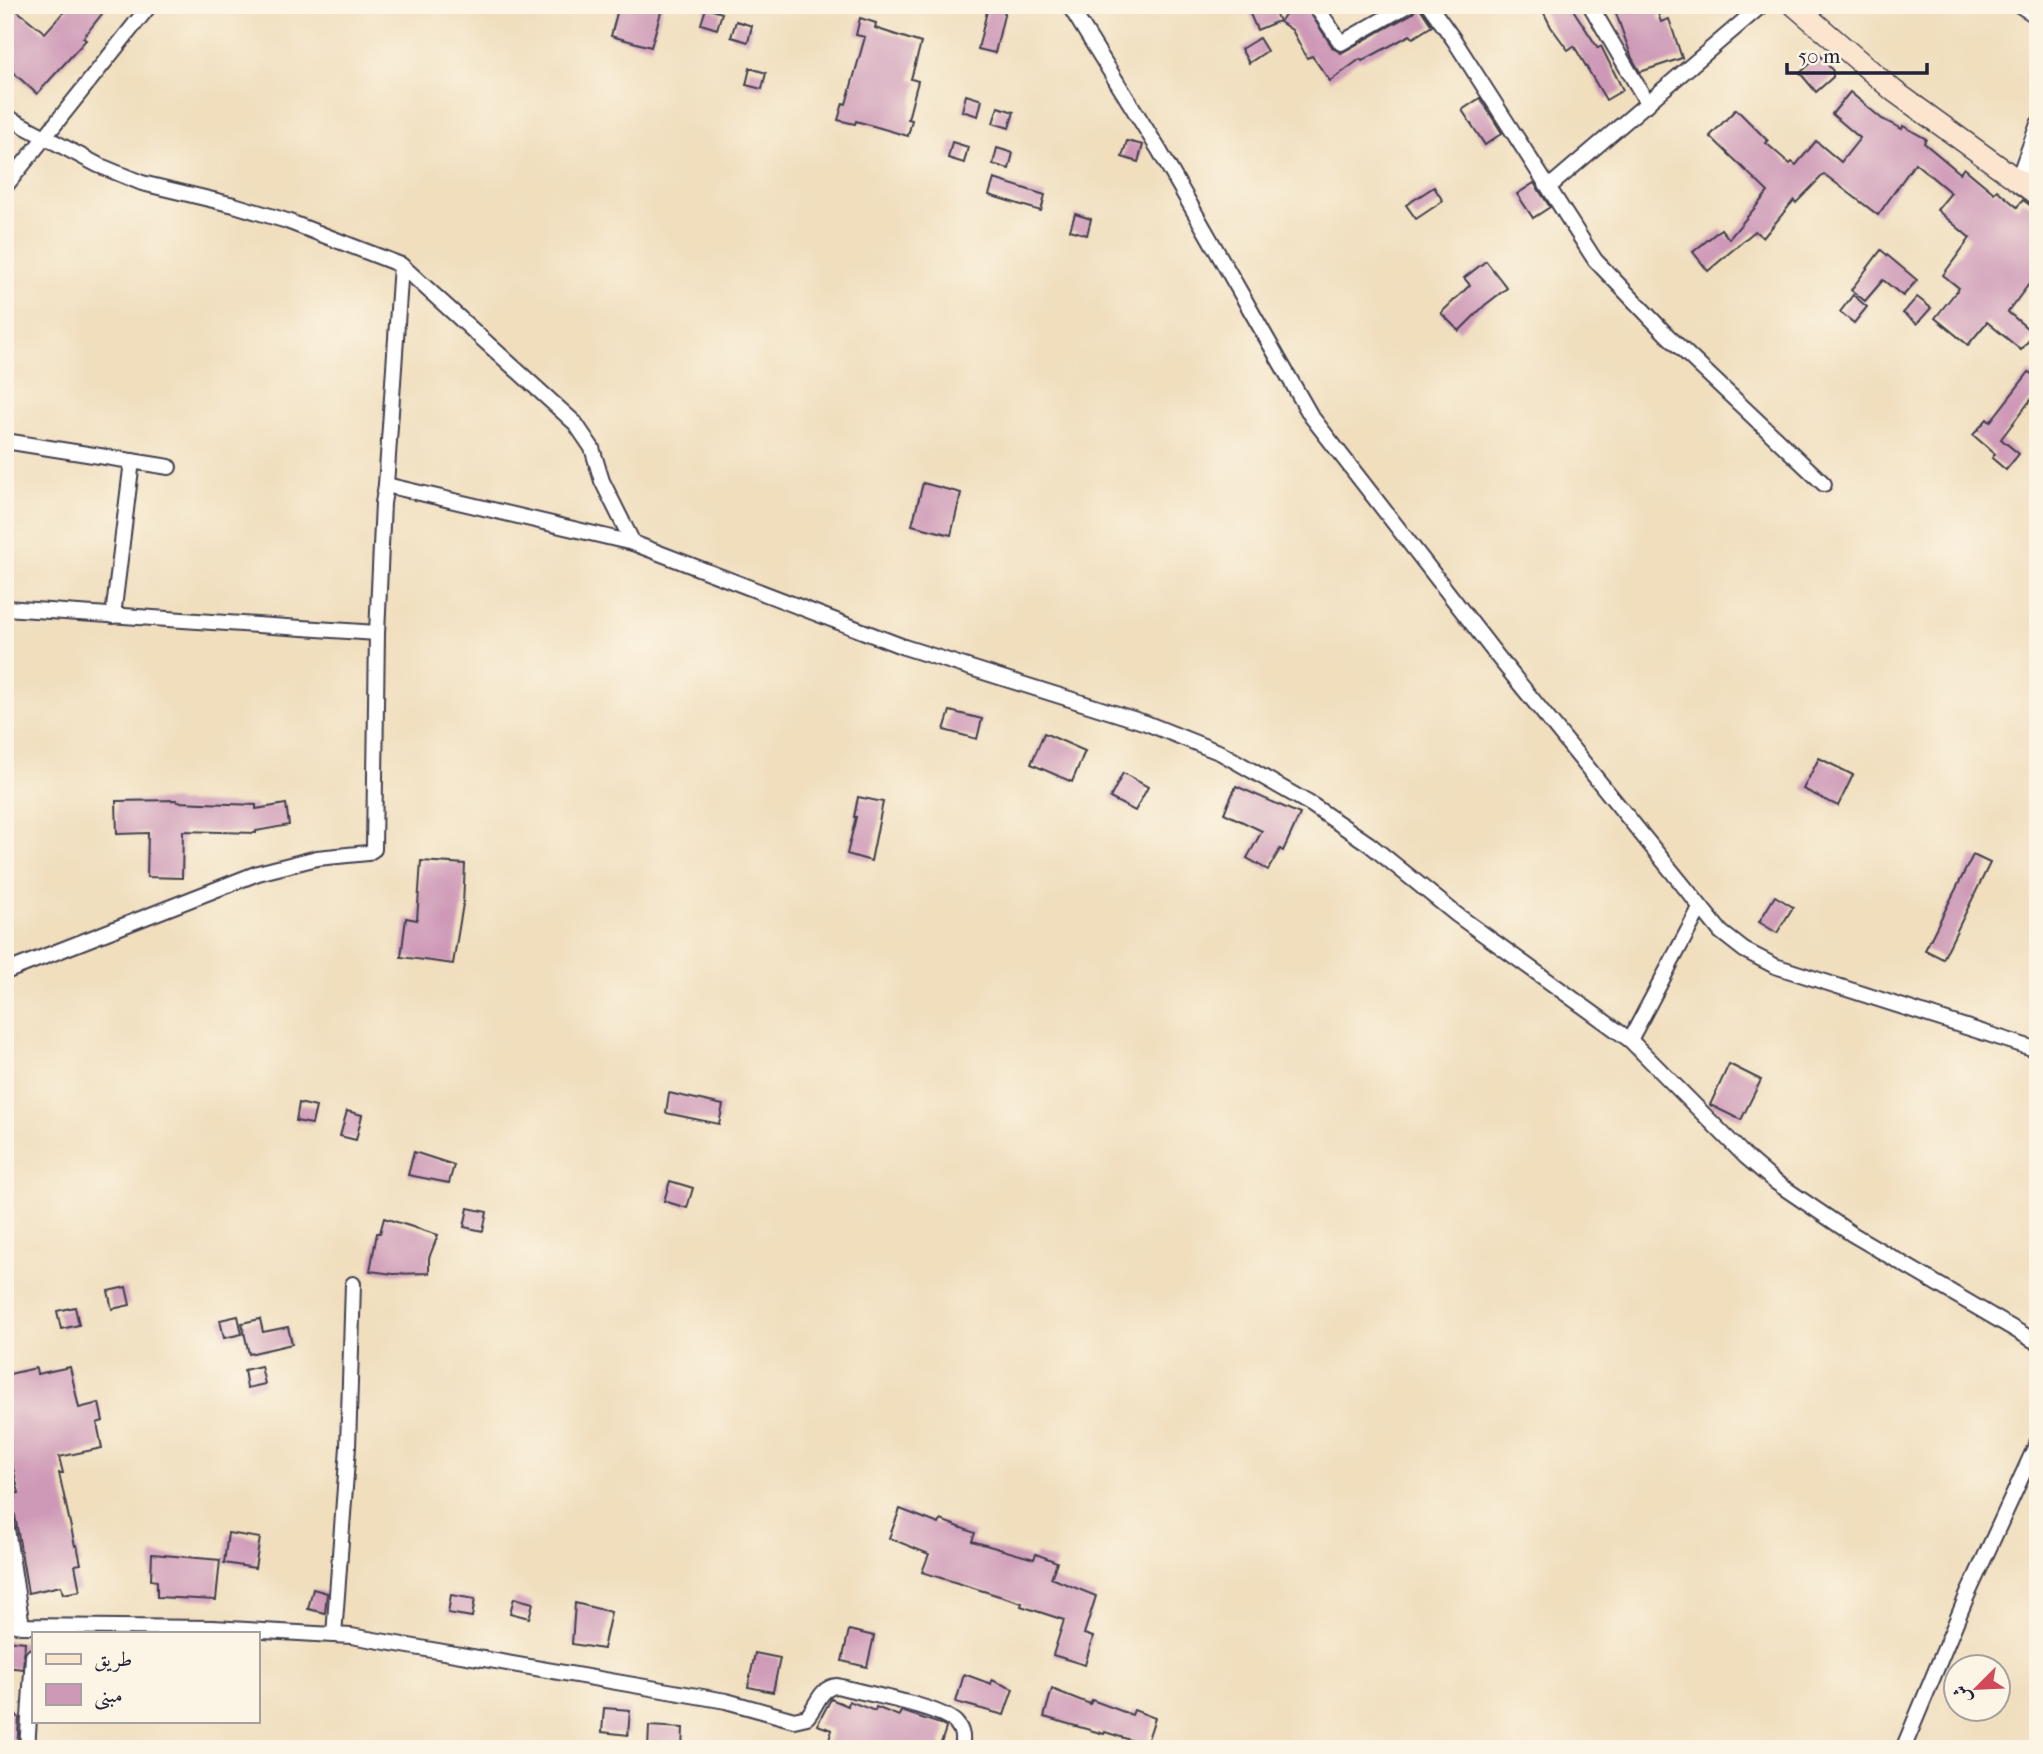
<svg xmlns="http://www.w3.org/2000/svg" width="2043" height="1754" font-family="'IM FELL French Canon',Amiri,serif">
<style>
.building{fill:#ce99b7}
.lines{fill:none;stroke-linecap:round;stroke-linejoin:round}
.street-casing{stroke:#413e4e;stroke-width:18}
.secondary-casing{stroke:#413e4e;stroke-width:24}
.street{stroke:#fff;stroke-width:14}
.secondary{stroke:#fbe5cf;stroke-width:21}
</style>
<rect width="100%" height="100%" fill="#fcf5e5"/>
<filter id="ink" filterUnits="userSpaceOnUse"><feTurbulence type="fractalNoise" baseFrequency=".0143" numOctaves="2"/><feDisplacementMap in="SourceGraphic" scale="14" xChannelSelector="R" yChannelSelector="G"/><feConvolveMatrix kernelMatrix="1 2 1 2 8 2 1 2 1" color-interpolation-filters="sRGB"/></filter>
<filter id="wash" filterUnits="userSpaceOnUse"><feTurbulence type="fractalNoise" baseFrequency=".00686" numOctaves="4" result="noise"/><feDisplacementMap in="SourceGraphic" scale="28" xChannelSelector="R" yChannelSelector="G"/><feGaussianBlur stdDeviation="1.57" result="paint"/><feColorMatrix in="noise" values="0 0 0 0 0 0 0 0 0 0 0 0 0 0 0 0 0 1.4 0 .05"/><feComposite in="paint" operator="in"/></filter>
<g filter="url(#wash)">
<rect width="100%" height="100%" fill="#f0debd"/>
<g id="blocks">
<!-- building -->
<g class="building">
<path d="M5,5h5l35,28 25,-28h39l-26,33 3,2 -49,54 -32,-29z"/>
<path d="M619,5h44l-12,42 -40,-11z"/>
<path d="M1246,5h26l7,16 -22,9z"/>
<path d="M1291,5h14l28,43 8,5 72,-40 5,-8 14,21 -19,12 -3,-3 -48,26 -2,-2 -30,22 -18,-25 -5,2 -15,-28 -12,-8z"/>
<path d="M1540,5h30l28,43 3,-2 22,44 -17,10 -32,-54 -6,4 -17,-23z"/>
<path d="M1613,5h42l6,17 8,-3 13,39 -42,14 -8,-14z"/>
<path d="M988,7l17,4 -10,42 -17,-4z"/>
<path d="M706,8l16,5 -5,16 -16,-5z"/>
<path d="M860,18l16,5 -1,5 46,15 -10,36 7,2 -10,38 4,1 -4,16 -52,-15 -1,3 -17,-4 5,-17 3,1 19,-67 -9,-2z"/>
<path d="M736,21l16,5 -4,16 -17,-5z"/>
<path d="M1259,38l8,13 -18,12 -8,-14z"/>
<path d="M1820,55l13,16v6l-17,15 -16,-19z"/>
<path d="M750,68l16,5 -4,16 -16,-4z"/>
<path d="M1850,92l32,27 20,10 1,-3 23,13 -2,4 36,30 4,-5 30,25 3,-3 20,17 6,-7 15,11v61l-30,40 26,22 -13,16 -34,-28 -19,23 -33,-27 24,-30 -16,-13 27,-37 -33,-28 14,-17 -36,-30 -37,52 -54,-41 -28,29 -2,-3 -31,38 -8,-7 -47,40 -15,-19 28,-23 8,10 39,-47 -58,-56 26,-27 32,32 -2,2 24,21 2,-2 4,3 20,-24 25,21 19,-24 -28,-24z"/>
<path d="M966,95l16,5 -4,16 -16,-5z"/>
<path d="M1480,98l22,35 -17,12 -23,-35z"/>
<path d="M998,107l16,5 -5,16 -16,-5z"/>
<path d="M1127,141l16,4 -5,17 -16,-5z"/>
<path d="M952,142l16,5 -4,16 -16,-5z"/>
<path d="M997,148l16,5 -4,16 -16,-5z"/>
<path d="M994,179l51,16 -4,16 -52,-16z"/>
<path d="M1534,183l16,24 -17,11 -16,-24z"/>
<path d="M1434,187l9,14 -27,18 -10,-14z"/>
<path d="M1075,214l16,5 -4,16 -17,-5z"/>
<path d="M1881,250l36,30 -14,16 -20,-16 -18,21 -14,-11z"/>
<path d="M1486,261l21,27 -22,17 -26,26 -18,-18 29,-28 -6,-7z"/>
<path d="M1853,295l14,12 -13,16 -14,-11z"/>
<path d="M1917,297l14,11 -14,16 -14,-11z"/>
<path d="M2029,372l9,7v11l-37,49 18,15 -13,16 -14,-12 3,-4 -22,-19 14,-16 3,3z"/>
<path d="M923,483l38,10 -10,42 -39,-10z"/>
<path d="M950,711l32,8 -5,20 -33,-9z"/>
<path d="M1044,733l41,18 -13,31 -41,-18z"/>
<path d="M1819,758l34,17 -15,31 -35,-17z"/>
<path d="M1123,773l25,14 -13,24 -25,-13z"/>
<path d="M1236,786l64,28 -17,37 -3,-2 -12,21 -21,-12 15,-27 -38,-18z"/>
<path d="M858,797l25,5 -12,59 -24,-7 9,-37h-2z"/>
<path d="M177,800v2l79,3v4l30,-5 3,21 -33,6v2l-73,-2 -1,47 -35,-1 1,-44 -31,1 -1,-33z"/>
<path d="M1973,855l17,8 -47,96 -18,-9z"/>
<path d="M421,861l44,3 -2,40 -10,60 -52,-7 5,-39 11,2z"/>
<path d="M1775,896l18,11 -16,26 -18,-11z"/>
<path d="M1729,1064l32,16 -20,40 -31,-15z"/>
<path d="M669,1093l54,12 -4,19 -53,-11z"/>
<path d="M299,1103l17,4 -4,17 -16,-3z"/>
<path d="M347,1111l15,4 -6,25 -16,-4z"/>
<path d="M414,1152l40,13 -5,18 -41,-8z"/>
<path d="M670,1181l23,7 -6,20 -23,-7z"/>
<path d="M468,1208l19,4 -4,19 -19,-4z"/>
<path d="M384,1218l54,17 -9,23v15l-36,1 -23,-3 7,-38h3z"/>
<path d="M126,1287l4,18 -18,4 -4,-18z"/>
<path d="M75,1307l4,18 -18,4 -4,-18z"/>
<path d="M238,1316l4,18 -18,4 -4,-18z"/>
<path d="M260,1319l3,13 25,-5 4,17 -43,10 -7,-31z"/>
<path d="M261,1366l4,18 -18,4 -3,-18z"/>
<path d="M70,1367l9,41 20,-5 4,18 -6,2 5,25 -43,9 4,16h-4l16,73 2,-1 4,19 -6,1 5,26 -17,3 -2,-8 -33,7 -13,-78 -3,-6 -7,-2v-8l11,-1 -1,-4 4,-1 -14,-57v-61l31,-7 1,6z"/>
<path d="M900,1509l39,15 2,-4 34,13 -3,8 62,18 2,-5 21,8 -6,16 45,18 -12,38 9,3 -8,28 -32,-10 11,-35 -43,-14 1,-3 -100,-31 7,-18 -40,-16z"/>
<path d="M228,1533l32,5 -5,30 -31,-5z"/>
<path d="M152,1554l68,6 -4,40 -59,-3v-16l-6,-1z"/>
<path d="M313,1589l14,4 -2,20 -17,-4z"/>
<path d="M451,1595l24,4 -3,18 -24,-4z"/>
<path d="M514,1598l19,5 -4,15 -19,-5z"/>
<path d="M575,1603l36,9 -8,37 -31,-5z"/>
<path d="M849,1630l25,6 -7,31 -25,-6z"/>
<path d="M5,1640l20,2 -2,27 -18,-2z"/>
<path d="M755,1653l25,5 -7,34 -25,-5z"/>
<path d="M964,1674l27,10 1,-4 21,9 -9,26 -48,-13z"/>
<path d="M1052,1689l38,15 2,-4 40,15 2,-5 21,8 -9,27 -41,-13 -1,2 -60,-17z"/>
<path d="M831,1699l17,7 1,-5 26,10 1,-4 23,9 2,-5 42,14 3,3 -7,21h-113l6,-19 -15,-5z"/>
<path d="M5,1701l14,17 -2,31h-12z"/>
<path d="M604,1708l26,2 -2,25 -26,-3z"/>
<path d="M649,1726l34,2 -1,21h-34z"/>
</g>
</g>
</g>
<g filter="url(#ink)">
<use href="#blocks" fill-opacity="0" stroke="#413e4e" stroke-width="2"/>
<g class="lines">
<defs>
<g id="street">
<path d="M1069,5l90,145 152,266 187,241 223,275 23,18 31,16 263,84"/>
<path d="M1315,5l26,38 67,-38"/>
<path d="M1429,5l25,35 141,220 72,75 157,149"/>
<path d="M1590,5l58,99"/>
<path d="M2019,5l19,12"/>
<path d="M5,116l93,49 44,18 92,22 53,16 114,44 174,158 17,25 10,33 31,62"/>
<path d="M2017,182l21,-58"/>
<path d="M5,187l145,-182"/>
<path d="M1549,187l213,-182"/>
<path d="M5,441l164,26"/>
<path d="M386,485l247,58 271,104 242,76 75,30 91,52 57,39 88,71 173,125 70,-132"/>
<path d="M5,608l372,25"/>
<path d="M113,616l19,-155"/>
<path d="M5,972l253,-99 59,-15 51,-5 6,-4 3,-216 6,-130 3,-18 15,-220"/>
<path d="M1630,1040l116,117 28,24 78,53 186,109"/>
<path d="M5,1516l17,110"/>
<path d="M5,1623l17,3 191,2 138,8 375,65 68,19 13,-3c10,-11 13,-30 30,-31 25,7 103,20 119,37 7,8 7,16 5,26"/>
<path d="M334,1635l14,-188 5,-163"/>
<path d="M27,1749l6,-93"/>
<path d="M1903,1749l63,-151 72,-157"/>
</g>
<path id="secondary" d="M1794,5l100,86 144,104"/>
</defs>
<!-- street casing -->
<use href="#street" class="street-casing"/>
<!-- secondary casing -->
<use href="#secondary" class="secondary-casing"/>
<!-- street -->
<use href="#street" class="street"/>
<!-- secondary -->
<use href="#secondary" class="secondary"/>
</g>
</g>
<!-- margin -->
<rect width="2043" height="1754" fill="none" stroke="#fcf5e5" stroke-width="28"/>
<!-- legend -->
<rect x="32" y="1632" width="228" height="91" fill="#fcf5e5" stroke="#a5a1a1" stroke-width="2"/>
<rect x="46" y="1654" width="35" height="10" fill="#fbe5cf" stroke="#a5a1a1" stroke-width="2"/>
<text x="94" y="1666" font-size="21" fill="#22223b">طريق</text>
<rect x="46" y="1684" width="35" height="21" fill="#ce99b7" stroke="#a5a1a1" stroke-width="2"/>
<text x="94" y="1702" font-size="21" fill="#22223b">مبنى</text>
<!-- north arrow -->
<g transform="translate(1977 1688) rotate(246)"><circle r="33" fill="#fcf5e5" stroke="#a5a1a1" stroke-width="2"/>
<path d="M0-5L12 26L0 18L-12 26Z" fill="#d1495b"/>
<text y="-10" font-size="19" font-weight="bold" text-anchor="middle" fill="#22223b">ش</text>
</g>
<!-- scale -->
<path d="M1787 63v10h140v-10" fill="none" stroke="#22223b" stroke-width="3.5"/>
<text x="1798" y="63" font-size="21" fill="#22223b" stroke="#fcf5e5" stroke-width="5" paint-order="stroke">50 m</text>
</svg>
